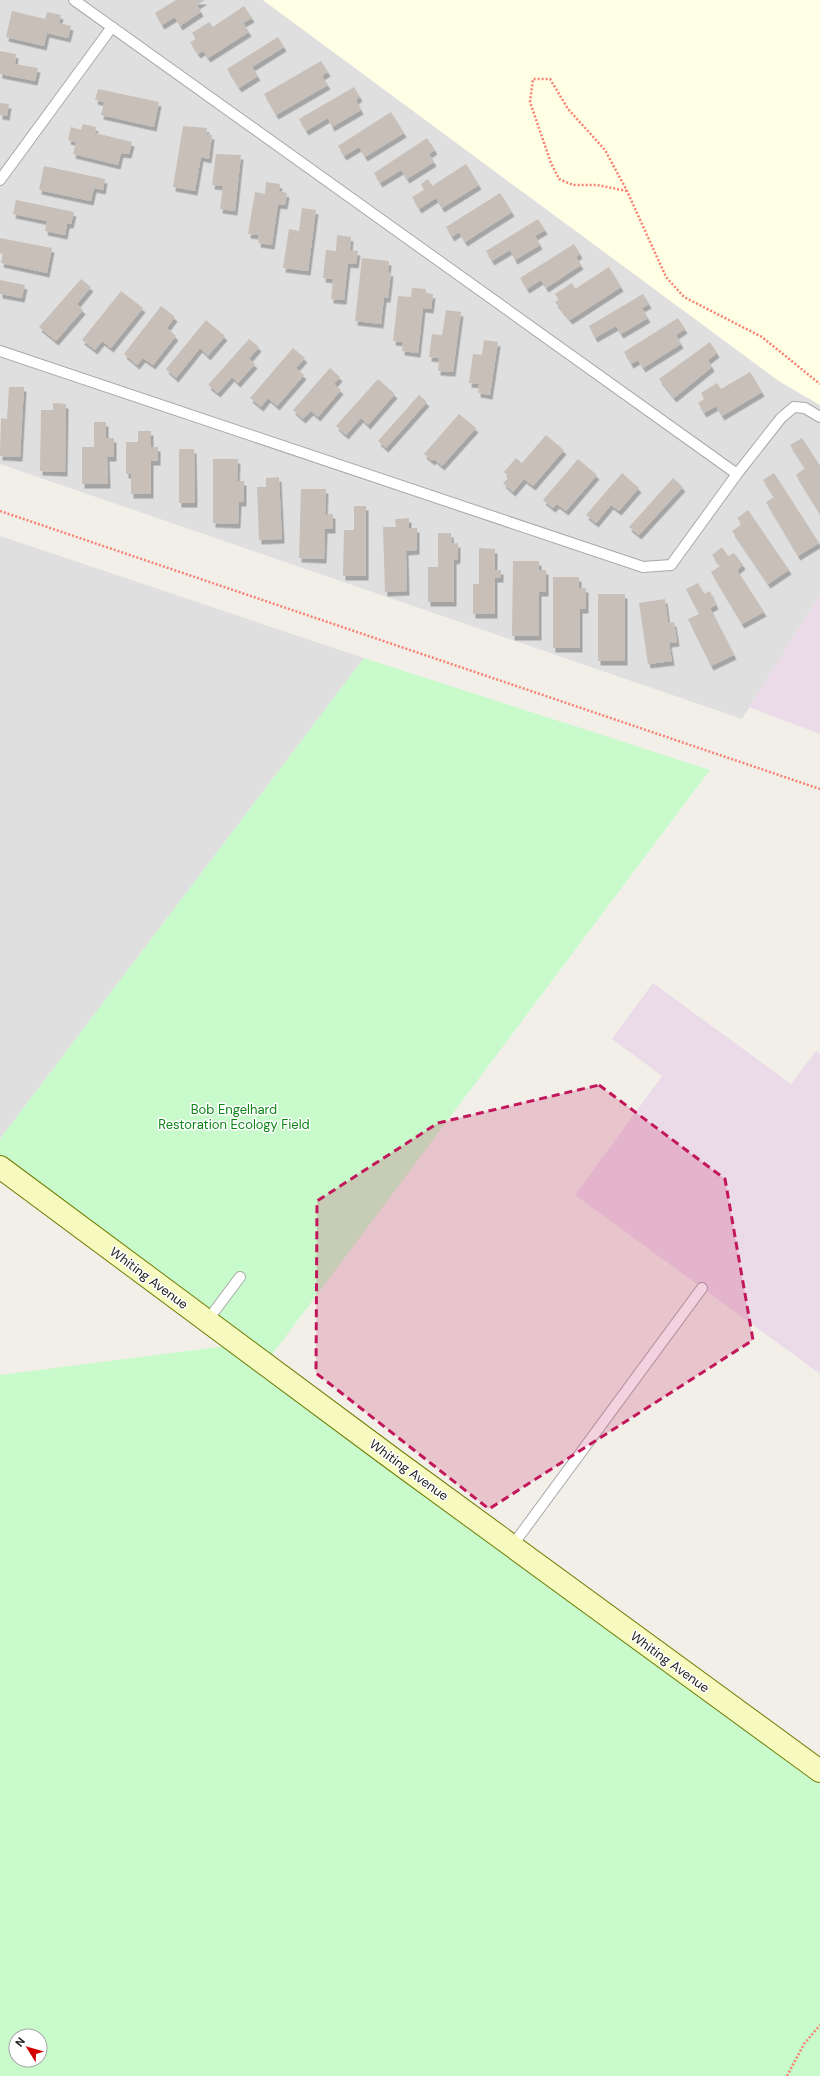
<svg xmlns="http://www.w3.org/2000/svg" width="820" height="2076" font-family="'DM Sans',sans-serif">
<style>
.residential{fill:#e0dfdf}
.industrial{fill:#ebdbe8}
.education{fill:#ffffe5}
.park{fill:#c8facc;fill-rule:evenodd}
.building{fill:#c7bfb8;filter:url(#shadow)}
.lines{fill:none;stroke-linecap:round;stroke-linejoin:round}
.lane-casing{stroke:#a9a9a9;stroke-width:12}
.secondary-casing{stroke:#707d05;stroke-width:24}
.path{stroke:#fa8072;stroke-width:2.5;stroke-dasharray:2 2;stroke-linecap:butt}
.lane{stroke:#fff;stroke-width:10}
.secondary{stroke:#f7fabf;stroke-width:22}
.marked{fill:#c2185b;fill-opacity:0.2;stroke:#c2185b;stroke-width:3;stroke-dasharray:8 5;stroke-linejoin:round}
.labels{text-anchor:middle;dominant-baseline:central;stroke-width:3;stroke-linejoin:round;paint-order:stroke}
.park-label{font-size:13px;fill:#0c8416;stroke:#fff}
.street-label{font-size:13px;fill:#222;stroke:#fff}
</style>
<defs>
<filter id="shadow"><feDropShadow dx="2.5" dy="4.5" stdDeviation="0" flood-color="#0004"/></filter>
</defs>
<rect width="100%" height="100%" fill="#f2efe9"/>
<!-- residential -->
<g class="residential">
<path d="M0,0h263l516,381 41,24v190l-78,124 -742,-255z"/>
<path d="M0,536l364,122 -364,481z"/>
</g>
<!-- industrial -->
<g class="industrial">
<path d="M820,595v139l-71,-27z"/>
<path d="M653,983l138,101 25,-33 4,3v320l-245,-179 87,-119 -50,-37z"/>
</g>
<!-- education -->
<path class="education" d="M263,0h557v405l-41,-24z"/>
<!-- park -->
<g class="park">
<path d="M364,658l346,112 -445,594 -265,-197v-28z"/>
<path d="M226,1346l594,439v291h-820v-701zM16,2036h24v24h-24z"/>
</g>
<!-- building -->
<g class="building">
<path d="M176,0h29l-8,5 4,7 -21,14 -5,-9 -13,8 -7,-12z"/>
<path d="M244,6l8,12 -9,5 6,9 -41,26 -5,-7 -5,3 -8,-12 6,-3 -4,-6 17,-11 4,5z"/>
<path d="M12,11l33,8 2,-7 14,3 -2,8 12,3 -3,12 -21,-5 -3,13 -38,-9z"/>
<path d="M278,37l6,10 -32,20 6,9 -19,12 -12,-19z"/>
<path d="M0,51l16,3 -1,10 23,4 -3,13 -35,-7z"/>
<path d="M321,61l7,11 -6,4 6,9 -52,30 -12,-21z"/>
<path d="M354,87l6,10 -4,3 5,10 -29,17 -4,-9 -22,13 -7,-12z"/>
<path d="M98,89l61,13 -5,25 -53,-12 3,-13 -9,-2z"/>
<path d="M0,103l9,1 -2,12 -7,-1z"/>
<path d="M391,112l13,21 -39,24 -6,-10 -15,9 -6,-10z"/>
<path d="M83,124l13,3 -1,6 37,9 -3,12 -8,-1 -3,12 -45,-11 3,-12 -8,-2 3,-13 10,3z"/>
<path d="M183,126l24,2 -1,6 6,1 -3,24 -8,-2 -6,34 -22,-4z"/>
<path d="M427,138l8,12 -6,4 5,8 -27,17 -6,-9 -21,13 -6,-10z"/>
<path d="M216,154l25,1 -6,56 -15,-2 3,-23 -11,-1z"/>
<path d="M466,164l13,21 -37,23 -6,-10 -17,11 -7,-12 12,-7 -3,-6 7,-5 4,7z"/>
<path d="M44,166l61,13 -2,11 -9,-2 -3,13 -52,-11z"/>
<path d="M266,182l14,2 -1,7 8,2 -2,12 -7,-1 -6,41 -14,-2 1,-8 -11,-1 7,-42 10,2z"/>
<path d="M500,193l12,19 -47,30 -6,-10 -7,5 -6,-10z"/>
<path d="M16,200l58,12 -3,12h-4l-2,11 -20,-4 2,-10 -34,-7z"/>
<path d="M302,208l14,2 -8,61 -25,-3 6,-39 10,2z"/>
<path d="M538,219l7,11 -10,6 5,9 -25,15 -5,-10 -18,11 -6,-10z"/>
<path d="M337,235l14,2 -1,13 8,1 -2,13 -8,-1 -4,37 -13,-1 2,-20 -10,-1 3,-28 10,1z"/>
<path d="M0,238l52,10 -5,25 -46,-10 2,-9 -3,-1z"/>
<path d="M574,244l6,10 -4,3 5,8 -35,23 -5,-8 -14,9 -7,-11z"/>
<path d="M362,258l27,3 -1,11h3l-3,26h-4l-3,26 -26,-3z"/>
<path d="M609,267l12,20 -51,33 -15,-18 4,-2 -4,-6 17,-11 3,6z"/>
<path d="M81,279l10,8 -14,17 6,6 -27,31 -17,-14z"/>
<path d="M0,280l25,5 -3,13 -22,-4z"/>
<path d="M412,288l14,1v4l7,1 -2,15 -8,-1 -5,45 -16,-2 1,-9 -10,-1 5,-45 13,1z"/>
<path d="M121,291l22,17 -32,40 -9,-7 -7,9 -13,-10z"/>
<path d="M643,294l6,10 -7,4 6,10 -27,16 -5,-8 -21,12 -6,-12z"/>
<path d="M161,306l14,11 -8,11 9,8 -23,29 -10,-7 -6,7 -13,-11z"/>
<path d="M446,310l15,2 -8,60 -15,-1 1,-13 -10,-1 3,-23 10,1z"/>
<path d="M678,318l7,11 -9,6 5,9 -38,24 -5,-8 -7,4 -7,-12z"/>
<path d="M206,320l19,16 -17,20 -8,-8 -24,30 -10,-9z"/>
<path d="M249,339l10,8 -10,12 6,5 -17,19 -6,-6 -14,16 -10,-8z"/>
<path d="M484,340l14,2 -8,53 -12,-2 1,-9 -10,-1 4,-29 9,1z"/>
<path d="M710,342l7,11 -9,7 4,7 -38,31 -15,-19z"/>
<path d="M293,348l12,10 -9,10 8,7 -27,31 -9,-8 -7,9 -11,-9z"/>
<path d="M330,368l10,9 -6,7 7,6 -23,27 -7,-6 -8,8 -10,-9z"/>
<path d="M750,372l12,20 -40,24 -6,-10 -12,7 -6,-10 6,-4 -3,-6 16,-10 4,6z"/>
<path d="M378,379l17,15 -27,31 -7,-7 -15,17 -10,-9z"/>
<path d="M9,387h15l-4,70 -20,-1 1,-38 6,1z"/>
<path d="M419,395l8,7 -41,46 -8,-7z"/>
<path d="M53,403l13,1 -1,68 -25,-1 1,-61h12z"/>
<path d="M459,414l17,14 -34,38 -8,-7 -2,2 -8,-7z"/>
<path d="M94,422h12v16h8v19h-7l1,27h-26v-37h12z"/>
<path d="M138,431h13v16h7v14h-7v33h-20v-20h-5v-32h12z"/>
<path d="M546,435l18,15 -31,36 -9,-7 -11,13 -10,-9 6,-6 -5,-5 12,-14 6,5z"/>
<path d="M802,438l18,28v48l-24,-39 9,-7 -15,-23z"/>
<path d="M179,449h15l1,54h-16z"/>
<path d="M213,459h25l-1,22h7v21h-5l-1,22 -25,-1z"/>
<path d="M578,459l19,16 -31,36 -9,-7 -4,4 -10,-8z"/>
<path d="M622,473l17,15 -20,23 -8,-6 -15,18 -10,-8z"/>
<path d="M774,473l45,70 -21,13 -32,-54 8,-5 -11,-17z"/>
<path d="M279,477l3,62 -23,1 -2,-53h9v-9z"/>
<path d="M673,478l10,9 -44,48 -10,-8z"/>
<path d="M301,489h25l-1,25h8v15h-8l-1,30 -25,-1z"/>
<path d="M354,506h12v70h-23l1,-46h10z"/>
<path d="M748,510l41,60 -21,14 -36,-53 10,-7 -5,-6z"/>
<path d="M409,518v10h8v22l-11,1 1,40 -22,1 -2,-65h13l-1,-8z"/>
<path d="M438,533h13l1,11 6,-1v16l-4,1v42h-26v-35h10z"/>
<path d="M722,547l6,9 6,-3 9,12 -6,5 27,42 -22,12 -31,-52 9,-6 -8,-11z"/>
<path d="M479,548l16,1v21h6v8h-6v36h-22v-30h6z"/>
<path d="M513,561h26v9h7v22h-7v44h-27z"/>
<path d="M553,577h26v11h7v21h-6v39h-27z"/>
<path d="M698,583l6,11 6,-3 6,14 -6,3 24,47 -23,11 -23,-47 11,-5 -13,-25z"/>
<rect x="598" y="594" width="27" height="67"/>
<path d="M665,599l3,24 6,-1 3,20 -8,1 3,18 -24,3 -9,-61z"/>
</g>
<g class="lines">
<defs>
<g id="lane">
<path d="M74,0l663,474"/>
<path d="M0,180l112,-153"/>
<path d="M0,351l643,216 28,-2 66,-91 44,-56 13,-11 11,1 15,9"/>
<path d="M207,1321l33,-44"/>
<path d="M512,1546l190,-258"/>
</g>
<path id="secondary" d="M0,1167l393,292 427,312"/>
</defs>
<!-- lane casing -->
<use href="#lane" class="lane-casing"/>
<!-- secondary casing -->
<use href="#secondary" class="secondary-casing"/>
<!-- path -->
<g class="path">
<path d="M627,191l-30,-6h-24l-14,-6 -8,-16 -21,-61 3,-23h17l18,30 37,41 22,41 39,86 18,20 78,40 58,47"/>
<path d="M0,511l820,278"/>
<path d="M787,2076l17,-32 16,-19"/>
</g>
<!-- lane -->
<use href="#lane" class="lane"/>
<!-- secondary -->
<use href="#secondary" class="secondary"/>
</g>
<!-- marked area -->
<path class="marked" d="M599,1085l126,94 28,161 -264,169 -173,-136 1,-172 121,-78z"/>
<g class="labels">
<!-- park labels -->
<g class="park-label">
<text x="234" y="1109">Bob Engelhard<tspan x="234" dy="15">Restoration Ecology Field</tspan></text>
</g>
<!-- street labels -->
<g class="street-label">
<text transform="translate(149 1278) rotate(37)">Whiting Avenue</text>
<text transform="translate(409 1470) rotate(36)">Whiting Avenue</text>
<text transform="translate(670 1662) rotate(36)">Whiting Avenue</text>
</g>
</g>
<!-- north arrow -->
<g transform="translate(28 2048) rotate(307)"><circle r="19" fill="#ffffff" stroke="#a7a7a7"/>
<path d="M0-3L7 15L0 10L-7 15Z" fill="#d40000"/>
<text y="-6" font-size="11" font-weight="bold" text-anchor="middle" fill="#222222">N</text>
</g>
</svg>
